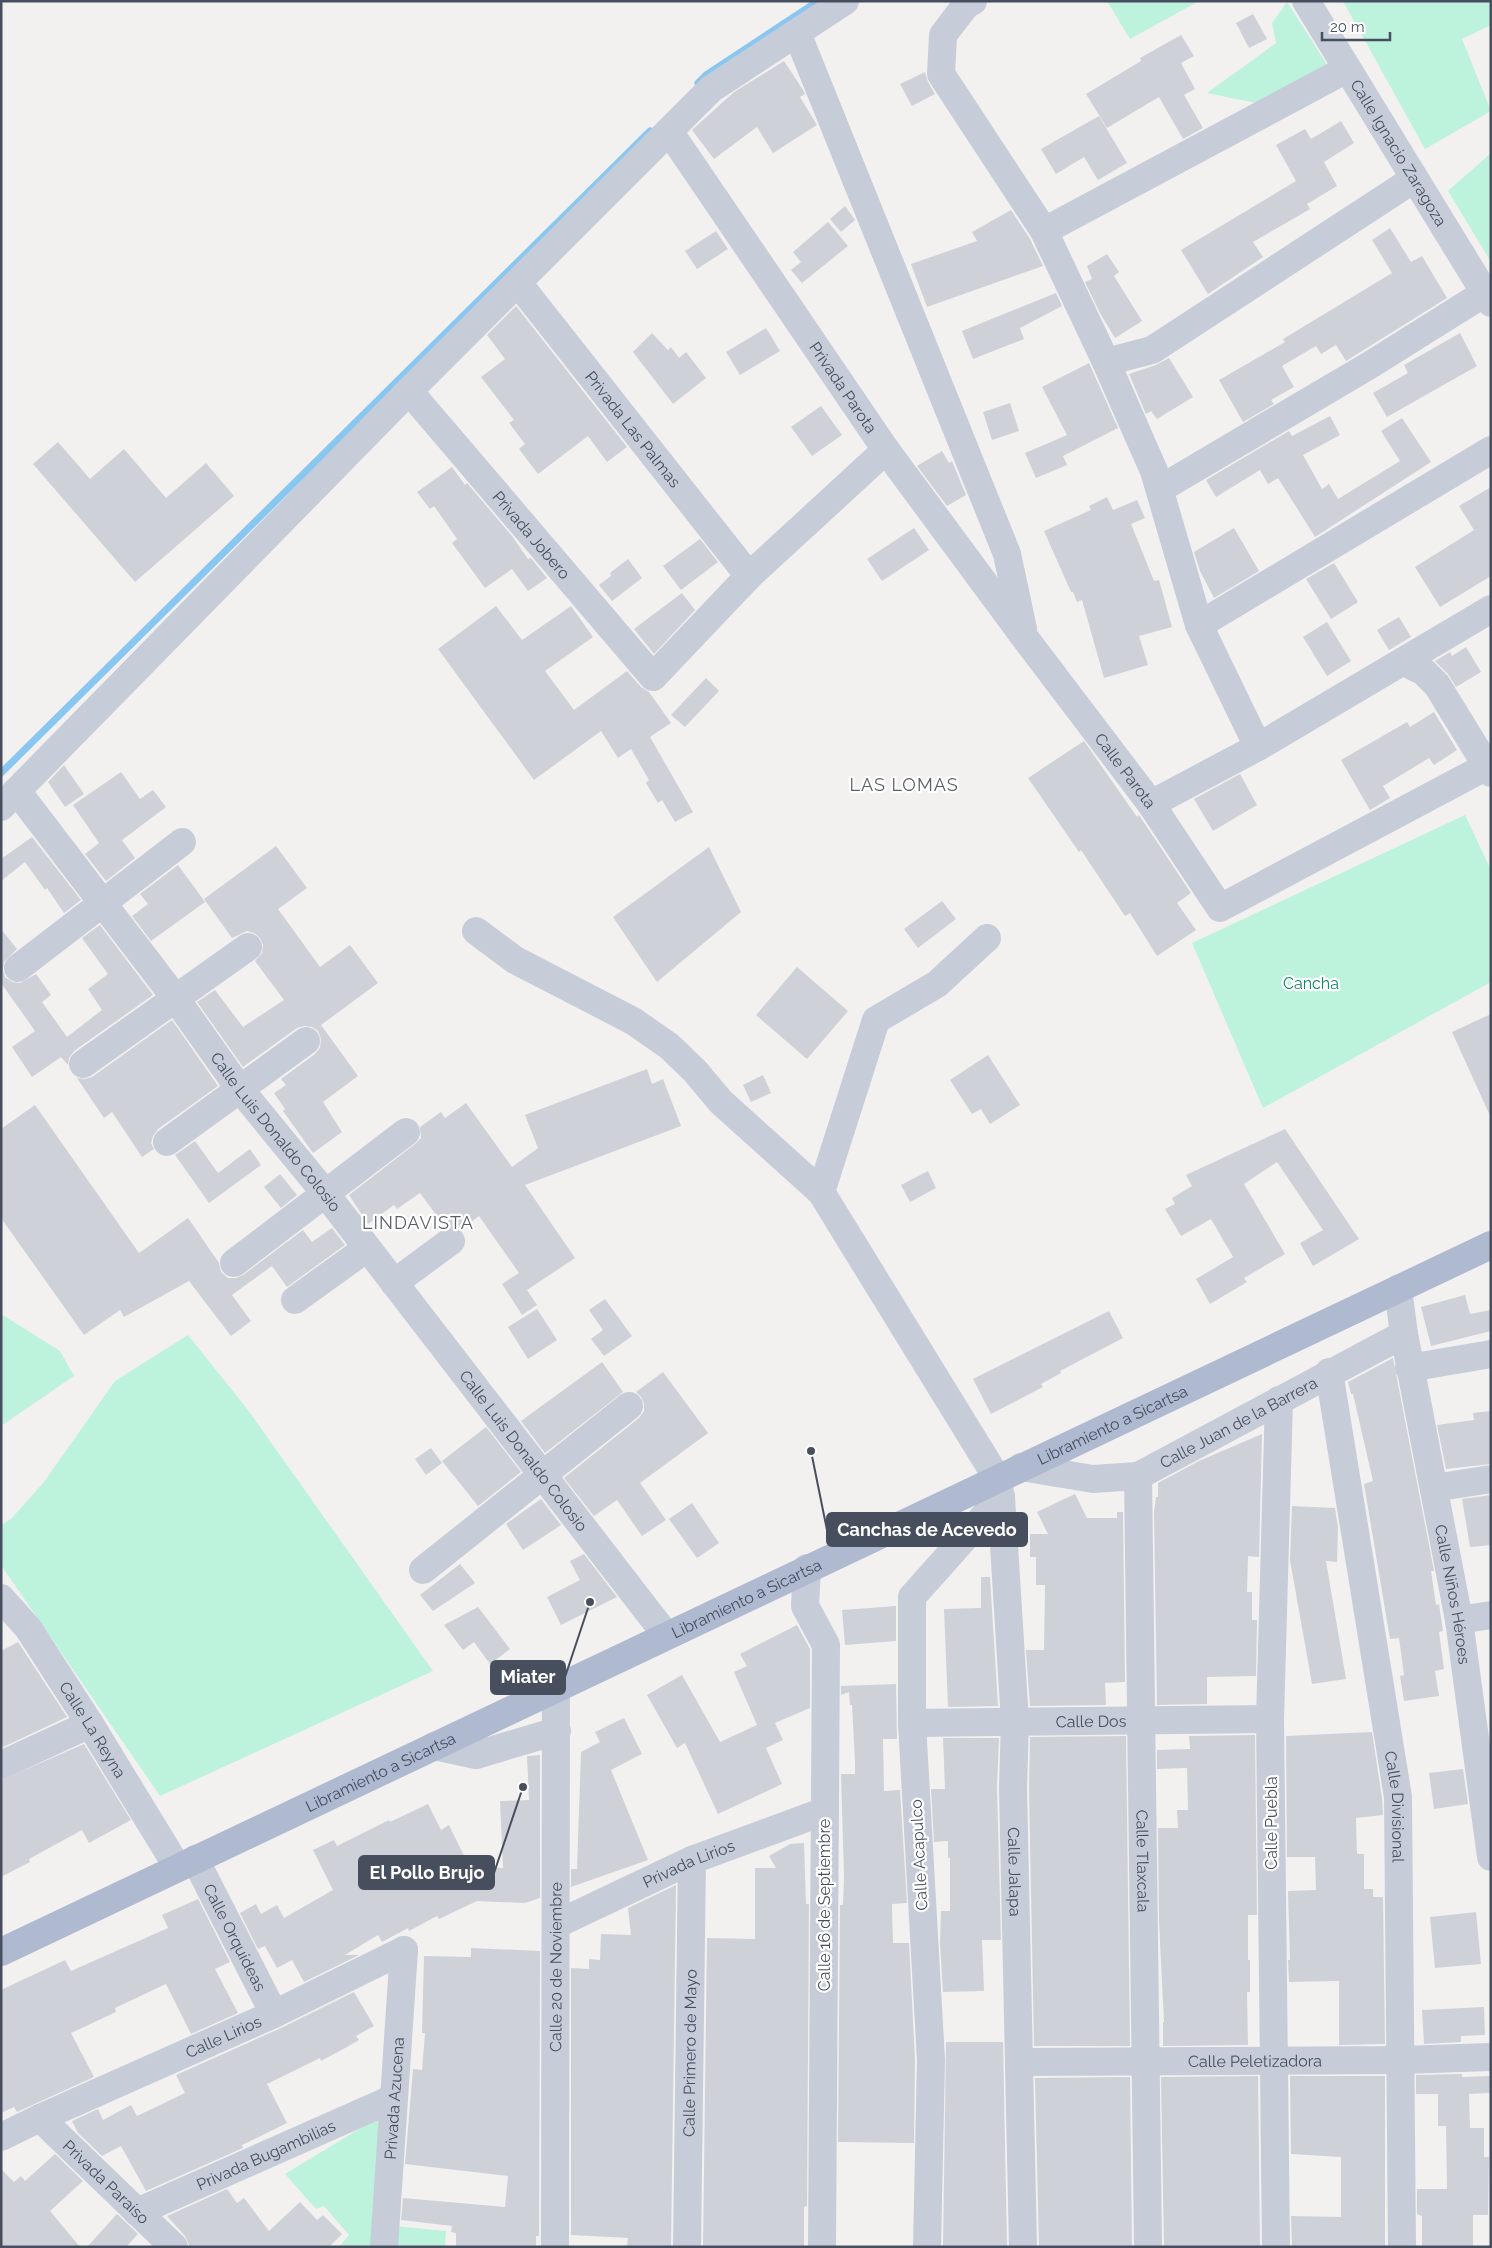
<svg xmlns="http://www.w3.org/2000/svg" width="1492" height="2248" font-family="Raleway,sans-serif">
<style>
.green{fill:#bdf2dc}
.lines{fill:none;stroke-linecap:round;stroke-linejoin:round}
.stream{stroke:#89c7f0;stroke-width:7}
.building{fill:#cfd1d8}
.minor{stroke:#c6ccd8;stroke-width:28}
.major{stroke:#afb9d0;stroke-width:28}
.labels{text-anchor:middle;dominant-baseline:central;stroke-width:4.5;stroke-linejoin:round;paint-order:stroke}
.street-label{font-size:16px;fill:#474f5f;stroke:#fff}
.park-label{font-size:16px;fill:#138562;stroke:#fff}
.neighbourhood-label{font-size:18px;letter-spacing:1px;fill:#5c5f66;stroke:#fff}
.leader{fill:none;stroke:#474f5f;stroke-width:2}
.callout-dot{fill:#474f5f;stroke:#fff;stroke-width:2}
.callout{fill:#474f5f;stroke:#474f5f;stroke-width:2}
.callout-label{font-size:18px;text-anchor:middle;font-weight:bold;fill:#fff}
</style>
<rect width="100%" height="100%" fill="#f3f1f0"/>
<!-- green -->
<g class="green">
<path d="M1107,1h92l-69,38z"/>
<path d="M1343,1h148v24l-29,14 29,72 -66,38z"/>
<path d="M1287,2l41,64 -72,37 -49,-10 69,-50 -4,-20z"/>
<path d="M1491,153v109l-43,-71z"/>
<path d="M1465,815l26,55v112l-228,126 -71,-165z"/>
<path d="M1,1314l59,37 14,25 -73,50z"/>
<path d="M188,1335l60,75 185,261 -273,125 -159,-231v-40l10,-6 33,-37 71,-101z"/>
<path d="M379,2117l-5,130h-35l10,-12 -25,-29 -8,3 -31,-35z"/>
<path d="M394,2226l52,5 -1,16h-53z"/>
</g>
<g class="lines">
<!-- stream -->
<g class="stream">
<path d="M698,83l8,-8 112,-74"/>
<path d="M1,773l649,-642"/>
</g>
</g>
<!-- building -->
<g class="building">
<path d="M1253,14l14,25 -18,9 -13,-25z"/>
<path d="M1181,35l13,21 -13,7 14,26 -11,6 19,33 -20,11 -24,-42 -52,31 -21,-34 55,-33 -1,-3z"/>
<path d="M784,61l19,29 2,4 -5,3 17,28 -44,28 -16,-26 -43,32 -22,-29 42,-38z"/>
<path d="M925,72l3,10 7,12 -23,12 -12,-22z"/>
<path d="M1099,116l28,47 -29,17 -14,-23 -28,17 -15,-25z"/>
<path d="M1341,121l13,22 -30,19 13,24 -30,18 3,5 -57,33 10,15 -55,37 -27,-44 115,-69 -20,-36 29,-16 6,10z"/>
<path d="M845,206l10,14 -14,12 -11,-13z"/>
<path d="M1011,210l19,29 13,27 -116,41 -16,-43 66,-23 -5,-9z"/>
<path d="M828,222l20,24 -46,37 -11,-13 10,-8 -8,-10z"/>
<path d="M1390,228l21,34 11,-6 25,42 -101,63 -10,-16 -15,9 -5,-8 -34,20 12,21 -23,13 3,4 -31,18 -24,-42 66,-38 -2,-3 109,-66 -20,-33z"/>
<path d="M716,231l12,18 -31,20 -12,-18z"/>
<path d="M1107,254l12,18 -5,4 28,45 -27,17 -15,-25 -15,-31 7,-3 -5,-13z"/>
<path d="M1056,293l6,13 -42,22 4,11 -51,20 -11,-28z"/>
<path d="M516,306l111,141 -20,15 -19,-26 -50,38 -19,-25 6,-5 -16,-21 5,-3 -33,-43 24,-18 -18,-24z"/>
<path d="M766,328l14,23 -40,24 -14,-23z"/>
<path d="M652,333l16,17 3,-3 8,11 7,-6 20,26 -33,26 -40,-52z"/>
<path d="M1460,333l17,33 -90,51 -14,-24 35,-20 -4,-8z"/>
<path d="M1169,358l24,39 -36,22 -6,-8 -5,3 -17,-40 27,-9z"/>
<path d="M1089,363l29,65 -55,28 4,9 -31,13 -11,-25 42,-18 -25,-48z"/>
<path d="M1010,403l9,28 -27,9 -9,-28z"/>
<path d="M821,406l21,29 -30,21 -21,-29z"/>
<path d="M1330,416l10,19 -37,20 19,34 7,-5 9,15 62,-38 -19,-30 21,-13 29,44 -116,75 -37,-59 -10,6 -8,-14 -44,27 -10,-17 83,-49 3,5z"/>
<path d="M58,442l32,37 34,-30 42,49 40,-35 28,33 -99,86 -102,-118z"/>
<path d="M942,451l7,12 3,-2 14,34 -19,11 -30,-40z"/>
<path d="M452,467l13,18 2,-2 45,53 16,23 3,-1 16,20 -19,13 -16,-22 -27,19 -33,-45 5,-4 -23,-33 -4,3 -13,-17z"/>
<path d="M1491,487v89l-51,31 -25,-40 59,-37 -15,-24z"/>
<path d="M1107,497l6,13 24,-10 8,18 -14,6 23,57 5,-1 13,47 -33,9 9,29 -44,13 -22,-78 -5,2 -4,-10h-2l-27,-61 47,-21 -2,-4z"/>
<path d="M914,528l15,22 -47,31 -15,-22z"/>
<path d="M1234,528l25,43 -45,27 -14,-27 -6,-19z"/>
<path d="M700,539l18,23 -37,28 -18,-24z"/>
<path d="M628,559l14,19 -30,23 -13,-16 12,-9 -1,-3z"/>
<path d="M1334,563l24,39 -27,17 -25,-40z"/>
<path d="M682,593l13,17 -41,44 -20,-25z"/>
<path d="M496,606l26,34 49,-34 22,31 -48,34 29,39 53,-39 14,16 8,5 22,31 -21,14 43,75 -18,10 -13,-22 -4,3 -12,-20 3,-3 -18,-31 -13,9 -17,-27 -67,49 -96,-131z"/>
<path d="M1399,617l12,20 -22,13 -12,-20z"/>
<path d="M1327,622l24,39 -24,15 -24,-39z"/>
<path d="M1466,647l15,25 -25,15 -8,-13 -13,-13 15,-9 2,4z"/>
<path d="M706,678l13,13 -34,36 -14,-12z"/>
<path d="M1434,712l23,38 -23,15 -5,-7 -46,28 7,12 -20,12 -29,-50 66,-38 3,5z"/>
<path d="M1084,741l53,76 2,-2 52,78 -14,10 19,27 -39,26 -27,-43 -5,3 -44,-66 -2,2 -51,-74z"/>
<path d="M64,765l20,29 -19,13 -17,-25z"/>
<path d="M121,772l19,27 13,-9 13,17 -44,33 13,18 -29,23 -21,-27 14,-11 -26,-38z"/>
<path d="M1240,774l17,31 -44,26 -19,-32z"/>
<path d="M32,837l49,63 -17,13 -17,-25 -2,2 -20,-28 -24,19v-22z"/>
<path d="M276,846l31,42 -29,21 42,58 30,-22 28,38 -57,42 37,51 -35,26 19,30 -29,21 -30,-42 2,-2 -11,-16 12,-8 -5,-6 34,-25 5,-6 1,-9 -3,-8 -6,-4 -8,-1 -7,2 -54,39 -46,-65 18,-12 28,37 41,-27 -29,-39 7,-8 1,-8 -3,-7 -6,-5 -7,-2 -15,7 -28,-39z"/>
<path d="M709,847l32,65 -84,70 -44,-65z"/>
<path d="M178,865l27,37 -54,39 -19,-25 16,-12 -8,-10z"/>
<path d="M942,901l14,18 -38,29 -14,-19z"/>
<path d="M100,925l53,70 -79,56 -5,7 -1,7 -7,-8 -29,20 -20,-30 23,-16 -34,-48v-54l16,20 -13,13 -1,8 2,7 7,5 8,1 16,-9 15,21 -9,7 25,35 35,-27 -14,-21 20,-15 -26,-36z"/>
<path d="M797,967l51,44 -41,48 -51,-44z"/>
<path d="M1491,1014v104l-39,-86z"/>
<path d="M172,1020l46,66 -60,43 -5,7 -2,7 3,6 -12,8 -30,-45 -8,6 -27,-40 8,1 7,-2z"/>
<path d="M988,1055l32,50 -30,19 -9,-15 -9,5 -22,-34z"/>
<path d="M647,1069l5,15 11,-5 18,47 -156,59 50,73 -48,32 10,15 -15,10 -20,-31 17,-11 -40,-57 -18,14 -4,-3h-12l-25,-34 -23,16 -3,-4 -26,19 -19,-29 66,-51 6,-6 -1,-11 21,-15 4,6 21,-15 46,64 26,-19 -13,-33z"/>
<path d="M763,1075l8,18 -20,9 -8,-17z"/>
<path d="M35,1105l104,148 49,-35 31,45 2,9 7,6h8l7,-3 60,-45 9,12 20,-14 13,17 -58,42 -15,-21 -40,29 19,26 -20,15 -42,-55 -65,36 -4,-7 -36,25 -83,-117v-89z"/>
<path d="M1285,1129l74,110 -46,27 -13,-23 23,-13 -46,-68 -33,22 41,70 -41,24 3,4 -37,22 -14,-25 37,-22 -22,-38 -30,17 -16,-27 10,-5 -3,-6 20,-12 -6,-11z"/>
<path d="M195,1141l23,32 32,-24 11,16 -52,38 -34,-48z"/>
<path d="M928,1171l8,17 -26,14 -9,-17z"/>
<path d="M280,1174l17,21 -16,13 -17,-21z"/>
<path d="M1465,1295l5,19 21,-4v21l-60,15 -10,-39z"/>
<path d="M605,1299l27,37 -28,20 -13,-17 12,-9 -14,-20z"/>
<path d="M537,1309l20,31 -29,19 -20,-32z"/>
<path d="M1109,1311l14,27 -63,33 1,2 -20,11 2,3 -52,27 -18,-35z"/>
<path d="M1393,1358l41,213h-3l5,34 3,-1 4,27 -4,1 5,37 -9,2 4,25 -35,5 -4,-25 4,-1 -5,-37 -9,1 -26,-155 9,-3 -20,-87h-2l-3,-12z"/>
<path d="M602,1362l21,30 -78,61 -24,-32z"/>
<path d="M663,1372l45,61 -68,50 26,37 -24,16 -25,-36 -23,16 -30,-38 75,-60 5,-7v-7l-3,-7 -5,-5z"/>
<path d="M1491,1411v53l-45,5 -9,-44 37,-5 -1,-7z"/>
<path d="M486,1427l35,45 -43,34 -36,-45z"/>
<path d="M1262,1434l-3,123 -11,-1 -1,36h5v28h5l-1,56 -49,1v27l-50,1 -3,-193 2,-15h2v-14l41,-22z"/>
<path d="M431,1448l11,15 -16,12 -11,-16z"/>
<path d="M1075,1494l12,24h30v-6h6l2,170 -20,1 1,22 -76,1 -4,-56h18l1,-65h-9v-28h-6v-23h18l-11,-22z"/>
<path d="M1491,1495v50l-21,2 -8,-48z"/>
<path d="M541,1499l20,26 -38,25 -17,-26z"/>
<path d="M692,1503l27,40 -22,15 -28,-39z"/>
<path d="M1292,1506l43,2 3,20 -1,34 -11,-1 20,118 -34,5 -22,-124z"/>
<path d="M584,1554l33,43 -56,28 -14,-28 33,-17 -10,-19z"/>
<path d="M460,1564l15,19 -42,28 -13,-16z"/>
<path d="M981,1577h9l8,129 -50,1 -4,-98 37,-1z"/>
<path d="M896,1606v35l-51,4 -3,-35z"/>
<path d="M478,1607l32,42 -20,15 -16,-22 -11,8 -19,-25z"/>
<path d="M797,1625l13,24v59l-35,15 8,17 -17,8 16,36 -64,30 -33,-71 -8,5 -30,-53 35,-20 38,67 37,-17 -23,-53 13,-6 -7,-12z"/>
<path d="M18,1642l49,75 -66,31v-97z"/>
<path d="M896,1684l1,55h-14l1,52 16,-1 7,113 -15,1 1,39h16l6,117 -1,83 -76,-1 2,-237h3l1,-28 -3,-103h14v-12l-3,-57h-2l-1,-13 -8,3v-9z"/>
<path d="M624,1718l18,36 -31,16 37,90 -77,27v-18h6l4,-117 19,-10 -5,-10z"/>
<path d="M1372,1732l10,66 1,17 -27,3 1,36h7v35h9v8h10l2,147 -46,1v-64l-50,1 -1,-22h2l-2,-69 28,-1 -1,-33h-28l-1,-121z"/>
<path d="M1255,1735l2,180h-9v45h2v32h-3l1,53 -85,1v-24h1l-5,-100 -1,-94h20l-1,-18h11l-1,-42 -30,1v-19l33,-1 -1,-13z"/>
<path d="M1126,1736l4,310h-96l-5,-258 1,-51z"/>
<path d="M943,1738h56l-2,50 4,152h-19l2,51 -41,1 -3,-49 1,-32h9v-53h-2v-17l-14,1 -3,-53h14z"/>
<path d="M84,1744l47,76 -42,23 -7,-13 -53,29 1,3 -29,15v-97z"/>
<path d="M540,1755v143l-15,5 -48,-2 -38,18 -2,-3 -28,15 -1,-3 -26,14 -4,-7 -33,20h14l-55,27 -12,-22 -15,8 -12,-22 -7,3 -18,-36 16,-9 5,10 16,-9 7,13 49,-28 -20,-40 21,-10 3,6 52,-26 1,2 38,-18 13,26 8,-5 20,41 34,2 -3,-67 29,-1 -2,-44z"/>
<path d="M1463,1769l5,35 -34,5 -5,-36z"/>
<path d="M804,1843l2,61h3l-2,302 -3,1v40h-101l4,-309 48,1v-71h21l-7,-12 21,-12z"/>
<path d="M676,1885l-5,362h-44l1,-9 -57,-3v-267l18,1v-10l11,1 1,-26 30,1 -3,-27z"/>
<path d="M198,1899l32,63 -15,7 23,44 -47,21 -25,-50 -51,24 1,4 -45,21 23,44 -77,35 -3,-5 -13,6v-123l64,-30 6,11 97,-43 -6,-13z"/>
<path d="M1476,1912l5,52 -46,4 -5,-51z"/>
<path d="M471,1948l69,3 -1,285h-3v11h-80v-14l-5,-1 1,-6 -51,-6 2,-22 102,9 3,-31 -103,-12 8,-95 9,1 3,-37h-3l2,-77 47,1z"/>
<path d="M354,1992l20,34 -18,10 3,4 -12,7 -26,14 -1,-3 -53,26 20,39 -45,22 1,3 -97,43 -25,-45 -19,10 -24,-23 -6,-12 26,-12 5,11 28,-15 6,11 48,-23 -9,-18 105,-47z"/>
<path d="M1484,2007l1,28 -24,1v6l-37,2 -2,-34z"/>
<path d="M946,2042h57l4,205h-64z"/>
<path d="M1462,2074v3l28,-1v17l-21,1 1,34h14v29h5l-1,58h-15v32h-51v-31l-5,-2v-25h30l-1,-63h-8v-32h-22v-19z"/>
<path d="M1258,2076l2,171h-96l-3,-170z"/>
<path d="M1290,2076h95v171h-93l-1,-31 50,1v-60l-50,-3z"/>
<path d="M1130,2077l2,170h-93l-4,-169z"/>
<path d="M55,2154l28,27 -33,30 30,36h-79v-78l13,13 7,-6 4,5z"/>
<path d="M227,2189l10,14 7,-5 25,33 31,-29 17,18 6,-5 19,19 -13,13h-139l-5,-11 -18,-20z"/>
<path d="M117,2214l21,20 -12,13h-39z"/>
</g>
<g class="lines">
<!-- minor -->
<g class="minor">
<path d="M973,1l-7,4 -23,30 -2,39 103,157 62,131 48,109 45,154 59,122"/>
<path id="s1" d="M1306,1l185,302"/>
<path d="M797,33l210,521 16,75"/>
<path id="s2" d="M669,131l217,319 139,188 126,166 69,104 271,-144"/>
<path d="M1044,231l303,-162"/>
<path id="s3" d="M518,283l231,293"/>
<path d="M1106,362l46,-12 262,-171"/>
<path id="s4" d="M409,391l244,286 96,-101 137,-126"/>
<path d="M1160,489l210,-124 121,-76"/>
<path d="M1199,625l292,-175"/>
<path d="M1404,662l20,10 13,13 54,88"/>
<path id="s5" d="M17,791l159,208 63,89 86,105 341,442"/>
<path d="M1151,804l107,-57 233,-138"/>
<path d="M1,807l408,-416 302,-302 134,-88"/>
<path d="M476,931l39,29 118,61 36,25 26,25 26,31 100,90"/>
<path id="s6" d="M987,938l-50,46 -61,36 -55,172 176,286 4,19 14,225 -2,66 10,459"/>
<path d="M18,968l164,-126"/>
<path d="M83,1064l165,-117"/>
<path d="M167,1142l139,-101"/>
<path d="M234,1263l172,-131"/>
<path d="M394,1283l57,-42"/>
<path d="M295,1300l72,-52"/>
<path id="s7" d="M1404,1334l55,286 32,237"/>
<path d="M1409,1368l82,-14"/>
<path id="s8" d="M1329,1372l69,425 4,450"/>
<path id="s9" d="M1021,1467l72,12 45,-3 266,-142 -6,-45"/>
<path id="s10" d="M1138,1476l10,771"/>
<path d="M1434,1488l57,-9"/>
<path d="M807,1568l-2,38 21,39 -4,602"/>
<path d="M423,1570l206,-164"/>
<path id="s11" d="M1,1598l27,30 62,96 88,144"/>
<path d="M1459,1620l32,-5"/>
<path id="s12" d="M912,1723l358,-4"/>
<path d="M434,1746l42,9 81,-24"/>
<path d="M1,1765l89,-41"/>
<path id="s13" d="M195,1859l79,155"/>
<path id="s14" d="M557,1924l135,-64 133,-49"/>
<path id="s15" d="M1020,2062l381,-2 90,-3"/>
<path id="s16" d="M40,2118l134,129"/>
<path id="s17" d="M1,2137l39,-19 234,-104 130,-64"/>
<path id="s18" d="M137,2212l257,-114"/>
<path id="s19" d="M384,2247l20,-297"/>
<path id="s20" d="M555,2247l1,-560"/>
<path id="s21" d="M687,2247l5,-387"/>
<path d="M927,2247l4,-187 -19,-337v-126l89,-100"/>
<path d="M1276,2247l-6,-528 9,-319"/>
</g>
<!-- major -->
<path class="major" id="s22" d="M1,1952l1490,-707"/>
</g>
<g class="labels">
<!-- street labels -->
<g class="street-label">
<text stroke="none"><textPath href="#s1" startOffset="178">Calle Ignacio Zaragoza</textPath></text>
<text stroke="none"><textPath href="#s2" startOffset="310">Privada Parota</textPath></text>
<text stroke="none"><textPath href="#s3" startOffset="186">Privada Las Palmas</textPath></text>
<text stroke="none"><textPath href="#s4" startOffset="189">Privada Jobero</textPath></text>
<text stroke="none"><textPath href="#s2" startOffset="786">Calle Parota</textPath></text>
<text stroke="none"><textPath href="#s5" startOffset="428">Calle Luis Donaldo Colosio</textPath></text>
<text stroke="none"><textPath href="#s9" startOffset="232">Calle Juan de la Barrera</textPath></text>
<text stroke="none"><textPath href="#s22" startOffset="1230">Libramiento a Sicartsa</textPath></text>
<text stroke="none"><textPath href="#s5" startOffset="832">Calle Luis Donaldo Colosio</textPath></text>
<text stroke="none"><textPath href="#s7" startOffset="265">Calle Niños Héroes</textPath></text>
<text stroke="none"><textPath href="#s22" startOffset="825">Libramiento a Sicartsa</textPath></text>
<text stroke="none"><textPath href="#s12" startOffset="179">Calle Dos</textPath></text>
<text stroke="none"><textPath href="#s11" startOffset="161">Calle La Reyna</textPath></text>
<text stroke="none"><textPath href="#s22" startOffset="420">Libramiento a Sicartsa</textPath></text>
<text stroke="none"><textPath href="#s8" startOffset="440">Calle Divisional</textPath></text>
<text transform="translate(1271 1823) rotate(-90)">Calle Puebla</text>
<text transform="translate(919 1855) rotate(-93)">Calle Acapulco</text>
<text stroke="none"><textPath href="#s10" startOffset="385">Calle Tlaxcala</textPath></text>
<text stroke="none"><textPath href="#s14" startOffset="145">Privada Lirios</textPath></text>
<text stroke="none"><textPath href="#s6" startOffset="1050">Calle Jalapa</textPath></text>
<text transform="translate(824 1905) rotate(-90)">Calle 16 de Septiembre</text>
<text stroke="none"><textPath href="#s13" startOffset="88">Calle Orquídeas</textPath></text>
<text stroke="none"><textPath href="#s20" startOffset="280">Calle 20 de Noviembre</textPath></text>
<text stroke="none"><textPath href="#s17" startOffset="244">Calle Lirios</textPath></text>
<text stroke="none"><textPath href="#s21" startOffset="194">Calle Primero de Mayo</textPath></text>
<text stroke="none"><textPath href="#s15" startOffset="235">Calle Peletizadora</textPath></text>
<text stroke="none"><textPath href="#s19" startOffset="149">Privada Azucena</textPath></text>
<text stroke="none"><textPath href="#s18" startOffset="141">Privada Bugambilias</textPath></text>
<text stroke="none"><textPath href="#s16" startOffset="92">Privada Paraíso</textPath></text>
</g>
<!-- park labels -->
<g class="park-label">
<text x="1311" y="983">Cancha</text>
</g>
<!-- neighbourhood labels -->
<g class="neighbourhood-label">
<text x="904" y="784">LAS LOMAS</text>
<text x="418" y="1222">LINDAVISTA</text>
</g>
</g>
<!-- callouts -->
<path class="leader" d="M811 1451L827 1530M590 1602L565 1677M523 1787L494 1873"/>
<g class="callout-dot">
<circle cx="811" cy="1451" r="5"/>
<circle cx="590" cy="1602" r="5"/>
<circle cx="523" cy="1787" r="5"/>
</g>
<g class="callout">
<rect x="827" y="1513" width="200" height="33" rx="5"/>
<rect x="491" y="1661" width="74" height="33" rx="5"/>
<rect x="359" y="1856" width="135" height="33" rx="5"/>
</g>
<g class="callout-label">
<text x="927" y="1536">Canchas de Acevedo</text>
<text x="528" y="1683">Miater</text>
<text x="427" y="1879">El Pollo Brujo</text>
</g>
<!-- border -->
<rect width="1492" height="2248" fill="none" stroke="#474f5f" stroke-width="5"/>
<!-- scale -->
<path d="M1322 32v8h68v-8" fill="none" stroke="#474f5f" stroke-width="2.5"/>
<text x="1330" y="32" font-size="15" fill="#474f5f" stroke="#ffffff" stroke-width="4" paint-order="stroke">20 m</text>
</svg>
